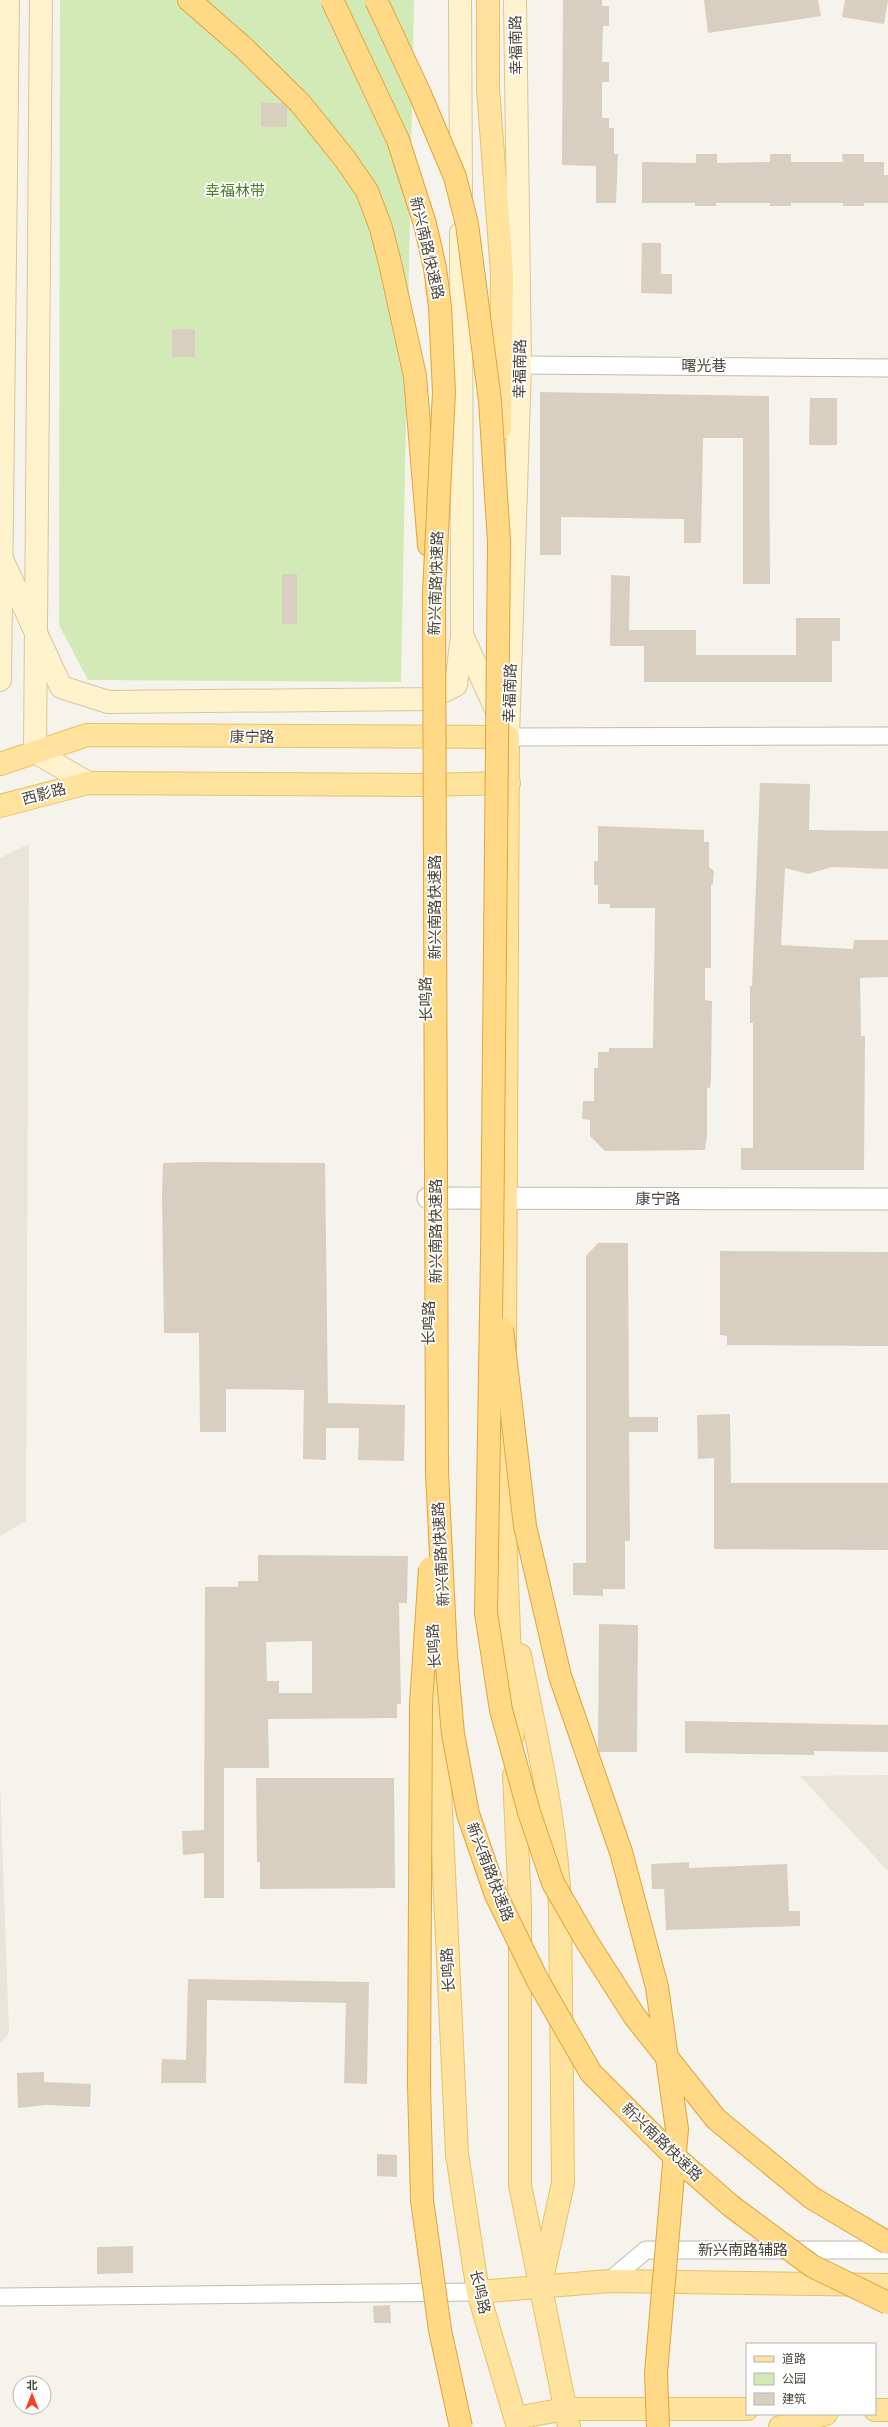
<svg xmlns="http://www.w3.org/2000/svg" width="888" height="2427" font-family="Cabin,'Noto Sans SC',sans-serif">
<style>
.residential{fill:#eae5da}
.green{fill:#d2eab5}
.building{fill:#d8cfc1;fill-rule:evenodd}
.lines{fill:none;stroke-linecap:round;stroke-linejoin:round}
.minor-casing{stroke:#c2bbae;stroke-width:19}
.tertiary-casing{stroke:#c2bbae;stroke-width:23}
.secondary-casing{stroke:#d6c79b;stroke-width:24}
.primary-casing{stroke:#e6c16a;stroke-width:24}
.trunk-casing{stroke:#e0a43c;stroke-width:24}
.minor{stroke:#fff;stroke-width:17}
.tertiary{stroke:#fff;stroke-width:21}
.secondary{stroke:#fff3cd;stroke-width:22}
.primary{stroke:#ffe39c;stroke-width:22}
.trunk{stroke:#ffd985;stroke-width:22}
.trunk-bridge-casing{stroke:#e0a43c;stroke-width:24;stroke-linecap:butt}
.trunk-bridge{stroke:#ffd985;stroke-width:22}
.labels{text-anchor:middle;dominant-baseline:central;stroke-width:3.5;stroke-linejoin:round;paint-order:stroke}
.street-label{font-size:15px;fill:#4b4439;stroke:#fff}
.park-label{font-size:15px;fill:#4a7f2a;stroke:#fff}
</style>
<rect width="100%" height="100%" fill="#f6f3ec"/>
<!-- residential -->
<g class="residential">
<path d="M29,844l-3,677 -26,15v-678z"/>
<path d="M888,1775v96l-88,-95z"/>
<path d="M0,1782l9,251 -9,11z"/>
</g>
<!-- green -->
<path class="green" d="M60,0h354l-13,682 -313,-2 -29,-55z"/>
<!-- building -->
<g class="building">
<path d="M563,0h39v6h7v20h-6l-1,36h7v20h-7v36h7v10h5v26h4l-2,49h-20v-37l-34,-1z"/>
<path d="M704,0h114l3,16 -113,17z"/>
<path d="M845,0h43l-4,24 -42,-7z"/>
<path d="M261,103h22l4,5v19h-26z"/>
<path d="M696,154h21v9l53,-1v-8h21v8h52l-1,-8h22v8h20v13h4v28h-24v3h-21v-3h-52v3h-21v-3h-54v3h-21v-3h-53v-41l54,1z"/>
<path d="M642,243h19v31h11v20l-31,-1z"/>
<rect x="172" y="329" width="23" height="28"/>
<path d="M540,392l229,4 1,188h-27v-146h-40l-2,105h-17v-24l-123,-2v38h-21z"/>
<path d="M810,398h27v47h-28z"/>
<rect x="282" y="574" width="15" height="50"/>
<path d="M611,575l19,1 -1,54h67v25h100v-37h44v23h-8v41h-188v-36h-34z"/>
<path d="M760,783l50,1 -1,46 79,1v38l-56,-2 -24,7 -23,-6 -4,77 72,4 1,-9h34v37l-28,1 1,58h4l-1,134h-123v-22h12v-125h-3v-37h2z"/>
<path d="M598,826l106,4v12h5v25l5,4 -1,13 -2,1v83h-6v32l7,1 -1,77 -1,10h-3v47l-2,15 -100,1 -15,-15v-16l-8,-1 1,-18h11v-33h4v-16h11v-4h44l2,-140h-45v-4h-12v-19h-4v-24h4z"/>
<path d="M198,1162l127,1 3,240 77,2 -1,56 -46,-1 1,-32h-33v32l-23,-1 1,-69 -78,-1v43h-26l-1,-99h-35l-2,-136 1,-34z"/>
<path d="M598,1243h30l1,174h29v15h-29l1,109h-5v48h-22v7l-30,-1v-32h13v-307z"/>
<path d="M720,1251l168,1v94l-161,-1v-9l-7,-1z"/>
<path d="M730,1414l1,69h157v67l-174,-1v-91l-16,1 -1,-44z"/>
<path d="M258,1555l150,1 -1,47h-8l2,101h-4v14l-129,1 1,49h-45v130h-20v-45l-21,2 -1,-24 22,-1 1,-243h33v-6h20zM312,1641v52h-33v-12h-12l-1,-39z"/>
<path d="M599,1624l39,1 -1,127h-38l-1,-5z"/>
<path d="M685,1721l203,4v27l-74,-1v4l-129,-2z"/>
<path d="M256,1778h138l1,110 -135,1v-27h-3z"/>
<path d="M689,1862v6l98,-4 2,47h11v15l-134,4 -2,-41h-12l-1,-25z"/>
<path d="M188,1979l181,3 -2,102 -23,-1 2,-80 -139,-3 -1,83h-45l1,-24 24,1z"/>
<path d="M44,2072v10l47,2 -1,23 -44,-2 -28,3 -1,-35z"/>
<path d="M377,2154l20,1v22l-20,-1z"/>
<path d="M133,2246v27l-36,1v-27z"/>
<path d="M390,2305l1,18h-17l-1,-17z"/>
</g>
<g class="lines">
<defs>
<g id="minor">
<path d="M520,365l368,3"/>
<path d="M508,737l380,-1"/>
<path d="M609,2281l37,-31h242"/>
<path d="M0,2297l478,-5"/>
</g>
<path id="tertiary" d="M428,1198l460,1"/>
<g id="secondary">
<path d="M41,0l-6,752 53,31"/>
<path d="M460,0l1,193"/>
<path d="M2,559l59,128 47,15 320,-3 28,-14 6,-50 -1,-402"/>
<path d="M462,635l37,81"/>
<path d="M0,680l8,-680"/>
<path d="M508,737l12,-372 -5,-365"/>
</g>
<g id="primary">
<path d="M488,0v89l14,184 -2,156"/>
<path d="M0,764l87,-29 421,2 -3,612"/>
<path d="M0,806l88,-23 336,2 85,-2"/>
<path d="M505,1423l1,134 7,178"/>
<path d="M433,1636l24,518 21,138 40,135"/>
<path d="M520,1655c16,83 37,167 40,252l3,276 -21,96"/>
<path d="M514,1775l6,131v279l49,242"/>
<path d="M478,2292l131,-11 279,4"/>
<path d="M875,2410h13"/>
<path d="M516,2418l49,-9h182"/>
<path d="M780,2427l46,-13"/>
</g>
<path id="trunk" d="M189,0l55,48 56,55 45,56 22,32 14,37 9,35 25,113 14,169"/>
</defs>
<!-- minor casing -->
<use href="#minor" class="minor-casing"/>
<!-- tertiary casing -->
<use href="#tertiary" class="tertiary-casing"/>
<!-- secondary casing -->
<use href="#secondary" class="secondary-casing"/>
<!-- primary casing -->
<use href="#primary" class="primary-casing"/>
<!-- trunk casing -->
<use href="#trunk" class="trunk-casing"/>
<!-- minor -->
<use href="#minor" class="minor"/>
<!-- tertiary -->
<use href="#tertiary" class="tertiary"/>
<!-- secondary -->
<use href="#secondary" class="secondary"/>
<!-- primary -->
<use href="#primary" class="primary"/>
<!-- trunk -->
<use href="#trunk" class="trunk"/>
<defs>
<g id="trunk-bridge">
<path d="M332,0l66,140 27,84 10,44 5,39 4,85 -10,200 3,881 9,182 7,79 15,80 28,81 42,86 53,92 83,83 57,50 81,60 76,37"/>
<path d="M376,0l44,94 35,83 12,47 23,177 9,141 -7,712 -6,359 15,97 28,102 24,71 34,59 48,75 81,102 96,79 76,45"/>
<path d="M502,1329l23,197 35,150 61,176 36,135 20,142 -21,244 2,54"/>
<path d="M430,1568l-9,136 -2,381 3,115 18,130 21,97"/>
</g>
</defs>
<!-- trunk-bridge casing -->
<use href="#trunk-bridge" class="trunk-bridge-casing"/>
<!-- trunk-bridge -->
<use href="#trunk-bridge" class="trunk-bridge"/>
</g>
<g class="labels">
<!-- street labels -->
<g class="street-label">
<text transform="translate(516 45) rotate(-91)">幸福南路</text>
<text transform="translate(427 248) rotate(77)">新兴南路快速路</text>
<text x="704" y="366">曙光巷</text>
<text transform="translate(520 369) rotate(-89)">幸福南路</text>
<text transform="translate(436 583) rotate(-88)">新兴南路快速路</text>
<text transform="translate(510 693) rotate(-88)">幸福南路</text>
<text x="252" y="737">康宁路</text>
<text transform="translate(44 794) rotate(-15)">西影路</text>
<text transform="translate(435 907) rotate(-90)">新兴南路快速路</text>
<text transform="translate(426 999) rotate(-91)">长鸣路</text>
<text x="658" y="1199">康宁路</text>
<text transform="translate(436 1231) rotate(-90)">新兴南路快速路</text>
<text transform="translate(429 1323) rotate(-90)">长鸣路</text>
<text transform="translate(441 1554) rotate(-93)">新兴南路快速路</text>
<text transform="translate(434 1646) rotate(-93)">长鸣路</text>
<text transform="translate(490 1872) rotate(69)">新兴南路快速路</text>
<text transform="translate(448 1970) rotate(-93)">长鸣路</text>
<text transform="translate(662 2142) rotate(44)">新兴南路快速路</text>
<text x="743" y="2250">新兴南路辅路</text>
<text transform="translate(480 2292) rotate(77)">长鸣路</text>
</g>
<!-- park labels -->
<g class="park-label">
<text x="235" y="191">幸福林带</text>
</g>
</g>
<!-- legend -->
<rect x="746" y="2343" width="130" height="72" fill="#ffffff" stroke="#b7b4b0"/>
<rect x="754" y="2356" width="20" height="6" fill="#ffe39c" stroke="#b7b4b0"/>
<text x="782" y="2363" font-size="12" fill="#4b4439">道路</text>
<rect x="754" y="2373" width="20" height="12" fill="#d2eab5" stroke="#b7b4b0"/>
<text x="782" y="2383" font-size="12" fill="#4b4439">公园</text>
<rect x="754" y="2393" width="20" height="12" fill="#d8cfc1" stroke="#b7b4b0"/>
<text x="782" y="2403" font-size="12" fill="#4b4439">建筑</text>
<!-- north arrow -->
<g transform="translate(32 2395)"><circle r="19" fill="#ffffff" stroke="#b7b4b0"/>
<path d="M0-3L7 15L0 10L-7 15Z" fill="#fc3f1d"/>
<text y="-6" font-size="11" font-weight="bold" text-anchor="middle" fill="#4b4439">北</text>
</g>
</svg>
